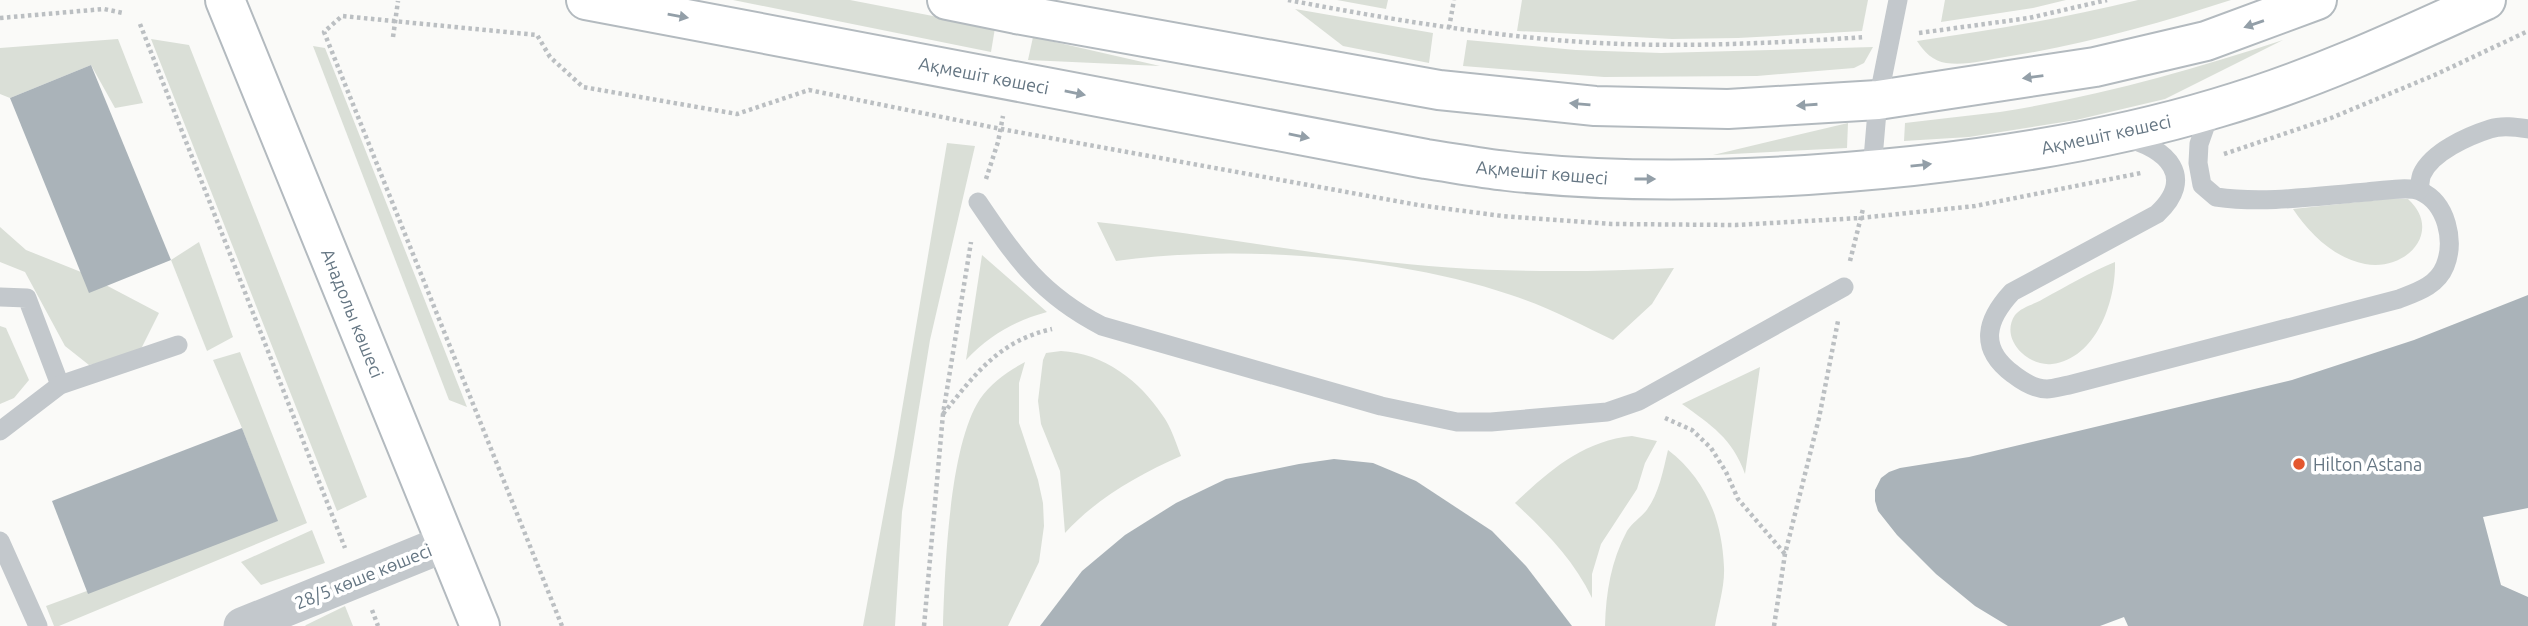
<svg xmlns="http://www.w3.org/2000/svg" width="2528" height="626" font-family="Ubuntu,sans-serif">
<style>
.green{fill:#dadfd7}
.building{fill:#aab3b9}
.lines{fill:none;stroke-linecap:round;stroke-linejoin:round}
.secondary-casing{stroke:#b3babf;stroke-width:42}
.path{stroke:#bbbfc2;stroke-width:4.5;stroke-dasharray:3.5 3.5;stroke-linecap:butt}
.lane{stroke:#c3c8cc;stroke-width:19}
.street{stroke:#c3c8cc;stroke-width:37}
.secondary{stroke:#fff;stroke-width:38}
.oneway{fill:#939fa8}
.poi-dot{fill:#e4572e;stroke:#fff;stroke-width:2.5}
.labels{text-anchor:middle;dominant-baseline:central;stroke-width:7;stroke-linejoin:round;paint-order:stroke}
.street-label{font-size:18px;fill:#657683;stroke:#fff}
.poi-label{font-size:18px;fill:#657683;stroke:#fff;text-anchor:start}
</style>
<rect width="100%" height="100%" fill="#fafaf8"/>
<!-- green -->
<g class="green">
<path d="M733,0h117l145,28 -4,24z"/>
<path d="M1337,0h51l-2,9z"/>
<path d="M1522,0h346l-6,31 -124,7 -66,1 -155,-8z"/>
<path d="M1945,0h121l-33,8 -92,14z"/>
<path d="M2138,0h93c-74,24 -149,45 -226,57 -19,3 -40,9 -59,6 -13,-2 -22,-11 -29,-22 75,-11 148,-23 221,-41z"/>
<path d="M1295,9l138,24 -4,30 -86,-17z"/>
<path d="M1033,37l127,29 -132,-6z"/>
<path d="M118,39l25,64 -28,5 -24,-43 -81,33 -10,-4v-46z"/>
<path d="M151,39l38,6 178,452 -30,14z"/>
<path d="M1467,40l109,10 85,3 212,-6 -9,16 -10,5 -97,8 -153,1 -141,-11z"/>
<path d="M2283,40l-118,59 -89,21 -107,17 -65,4 1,-18c31,-4 63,-7 95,-11 97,-15 191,-42 283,-72z"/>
<path d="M313,46l12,2 142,359 -18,-7z"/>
<path d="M1848,123l-1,25 -134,7z"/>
<path d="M947,143l28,3 -45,194 -28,172 -7,114h-32l31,-169z"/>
<path d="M2386,199h22c36,33 -3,73 -43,65 -31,-6 -55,-30 -72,-55z"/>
<path d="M1097,222c92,10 182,27 274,38 100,13 203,13 303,8l-22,36 -39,36c-33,-16 -67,-34 -102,-45 -114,-39 -276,-51 -395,-34z"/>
<path d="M0,227l26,23 55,22 78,41 -21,42 -49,10 -24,-19 -40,-74 -25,-10z"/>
<path d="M199,242l34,95 -26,14 -36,-91z"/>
<path d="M982,255l65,57c-33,9 -57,23 -81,48z"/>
<path d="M2115,262c1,38 -18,96 -63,102 -24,3 -53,-25 -37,-49 6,-8 20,-11 28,-16 24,-13 47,-27 72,-37z"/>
<path d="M0,326l6,2 23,52 -15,18 -14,6z"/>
<path d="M1061,351c43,2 79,30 102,65 8,11 13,27 18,40 -43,19 -84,42 -116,77l-5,-62 -19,-47 -3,-23 5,-41 3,-7z"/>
<path d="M240,352l67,171 -248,103h-5l-8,-20 231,-85 -35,-93 -29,-68z"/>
<path d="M1025,362l-6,21v40l19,57 5,23 1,23 -5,36 -31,64h-65c2,-58 6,-180 37,-227 11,-16 28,-28 45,-37z"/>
<path d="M1760,367l-15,107c-13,-36 -34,-49 -63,-70z"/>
<path d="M1632,436l25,5 -12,22 -8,26 -36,55 -9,30v24c-18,-38 -47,-67 -77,-95 35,-33 68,-62 117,-67z"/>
<path d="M1668,450c38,29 54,70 56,117 1,19 -6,41 -9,59h-110c1,-34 6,-65 22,-95 5,-8 13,-13 19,-20 13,-17 17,-40 22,-61z"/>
<path d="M312,530l13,33 -64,22 -20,-23z"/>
<path d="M345,606l8,20h-48l1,-1z"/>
</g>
<!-- building -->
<g class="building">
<path d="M91,65l80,195 -82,33 -79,-195z"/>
<path d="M2528,295v213l-45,9 18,68 27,12v29h-400l-4,-9 -24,9h-92l-33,-20 -39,-32 -39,-39 -19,-24 -3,-10v-11l6,-12 8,-6 11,-4 69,-11 323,-77 122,-40z"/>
<path d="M242,428l36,93 -190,73 -36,-93z"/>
<path d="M1334,459l39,4 43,18 76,50 34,35 46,60h-532l42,-55 43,-36 51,-32 50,-24 73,-15z"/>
</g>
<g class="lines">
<defs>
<g id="secondary">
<path d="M225,0l255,626"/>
<path d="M586,0l840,159c27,4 54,9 81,12 134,15 271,9 405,-5 103,-11 205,-28 305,-58 93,-27 182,-68 269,-108"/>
<path d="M947,0l69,14 423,76 156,16 133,3 150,-9 217,-33 111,-26 111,-41"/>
</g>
</defs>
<!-- secondary casing -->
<use href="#secondary" class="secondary-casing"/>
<!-- path -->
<g class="path">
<path d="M1288,0c89,17 178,32 268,40 103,9 206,4 309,-3"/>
<path d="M0,18l104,-9 19,4"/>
<path d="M140,24l205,524"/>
<path d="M1449,28l5,-28"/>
<path d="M1919,33l110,-15 78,-18"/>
<path d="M393,37l5,-36"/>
<path d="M2224,154l107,-36 106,-44 91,-43"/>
<path d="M986,179l12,-37 5,-26"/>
<path d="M1850,261l13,-52"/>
<path d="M943,414c33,-41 56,-73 109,-85"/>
<path d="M1665,418l27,12 19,18 15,24 12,27 47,55"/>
<path d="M372,610l6,16"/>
<path d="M562,626l-238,-594 18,-16 195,19 13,22 33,30 154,27 72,-24 192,39 417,76 84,11 109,8 125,1 124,-7 115,-12 166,-33"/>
<path d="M924,626l19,-212 28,-172"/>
<path d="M1774,626l11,-72 34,-136 19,-97"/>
</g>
<!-- lane -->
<g class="lane">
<path d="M2125,138c43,10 71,40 32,76l-145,78c-26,28 -34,56 1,82 9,7 22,15 34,15 7,0 15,-3 22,-4l330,-86c18,-7 38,-13 46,-33 10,-25 2,-63 -25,-75 -11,-5 -41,0 -53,1 -50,4 -102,12 -151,5l-14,-12 -4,-22 1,-19 6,-17 11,-15"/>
<path d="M1872,170l6,-70 20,-100"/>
<path d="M2419,190c1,-4 1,-12 3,-16 10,-22 46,-38 68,-45 12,-4 26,-2 38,0"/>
<path d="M978,202c38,56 62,92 124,124l279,80 76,16h34l116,-10 32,-11 205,-114"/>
<path d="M0,297l27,1 33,87"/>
<path d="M0,431l60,-46 118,-40"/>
<path d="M0,541l38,85"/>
</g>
<!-- street -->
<path class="street" d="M242,626l204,-83"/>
<!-- secondary -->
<use href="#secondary" class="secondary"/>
</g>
<!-- one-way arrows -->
<defs><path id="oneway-solid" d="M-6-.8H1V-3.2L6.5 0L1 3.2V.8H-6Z" transform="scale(1.75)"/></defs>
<g class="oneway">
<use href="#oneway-solid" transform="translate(678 16) rotate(10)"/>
<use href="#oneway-solid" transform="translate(2254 24) rotate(161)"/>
<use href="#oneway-solid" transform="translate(2033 77) rotate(172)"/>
<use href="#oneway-solid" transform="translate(1075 93) rotate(11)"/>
<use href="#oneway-solid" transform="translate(1580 104) rotate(-175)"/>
<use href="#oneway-solid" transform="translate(1807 105) rotate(176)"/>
<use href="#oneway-solid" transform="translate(1299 136) rotate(11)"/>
<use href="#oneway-solid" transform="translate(1921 165) rotate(-6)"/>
<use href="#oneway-solid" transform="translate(1645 179)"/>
</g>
<!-- markers -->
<circle class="poi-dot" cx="2299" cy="464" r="7"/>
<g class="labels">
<!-- street labels -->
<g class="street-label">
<text transform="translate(984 75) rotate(11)">Ақмешіт көшесі</text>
<text transform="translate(2106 134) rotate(-12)">Ақмешіт көшесі</text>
<text transform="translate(1542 172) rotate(5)">Ақмешіт көшесі</text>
<text transform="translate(353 313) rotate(68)">Анадолы көшесі</text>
<text transform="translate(363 576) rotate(-22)">28/5 көше көшесі</text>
</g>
<!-- poi labels -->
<g class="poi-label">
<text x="2313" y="464">Hilton Astana</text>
</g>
</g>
</svg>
